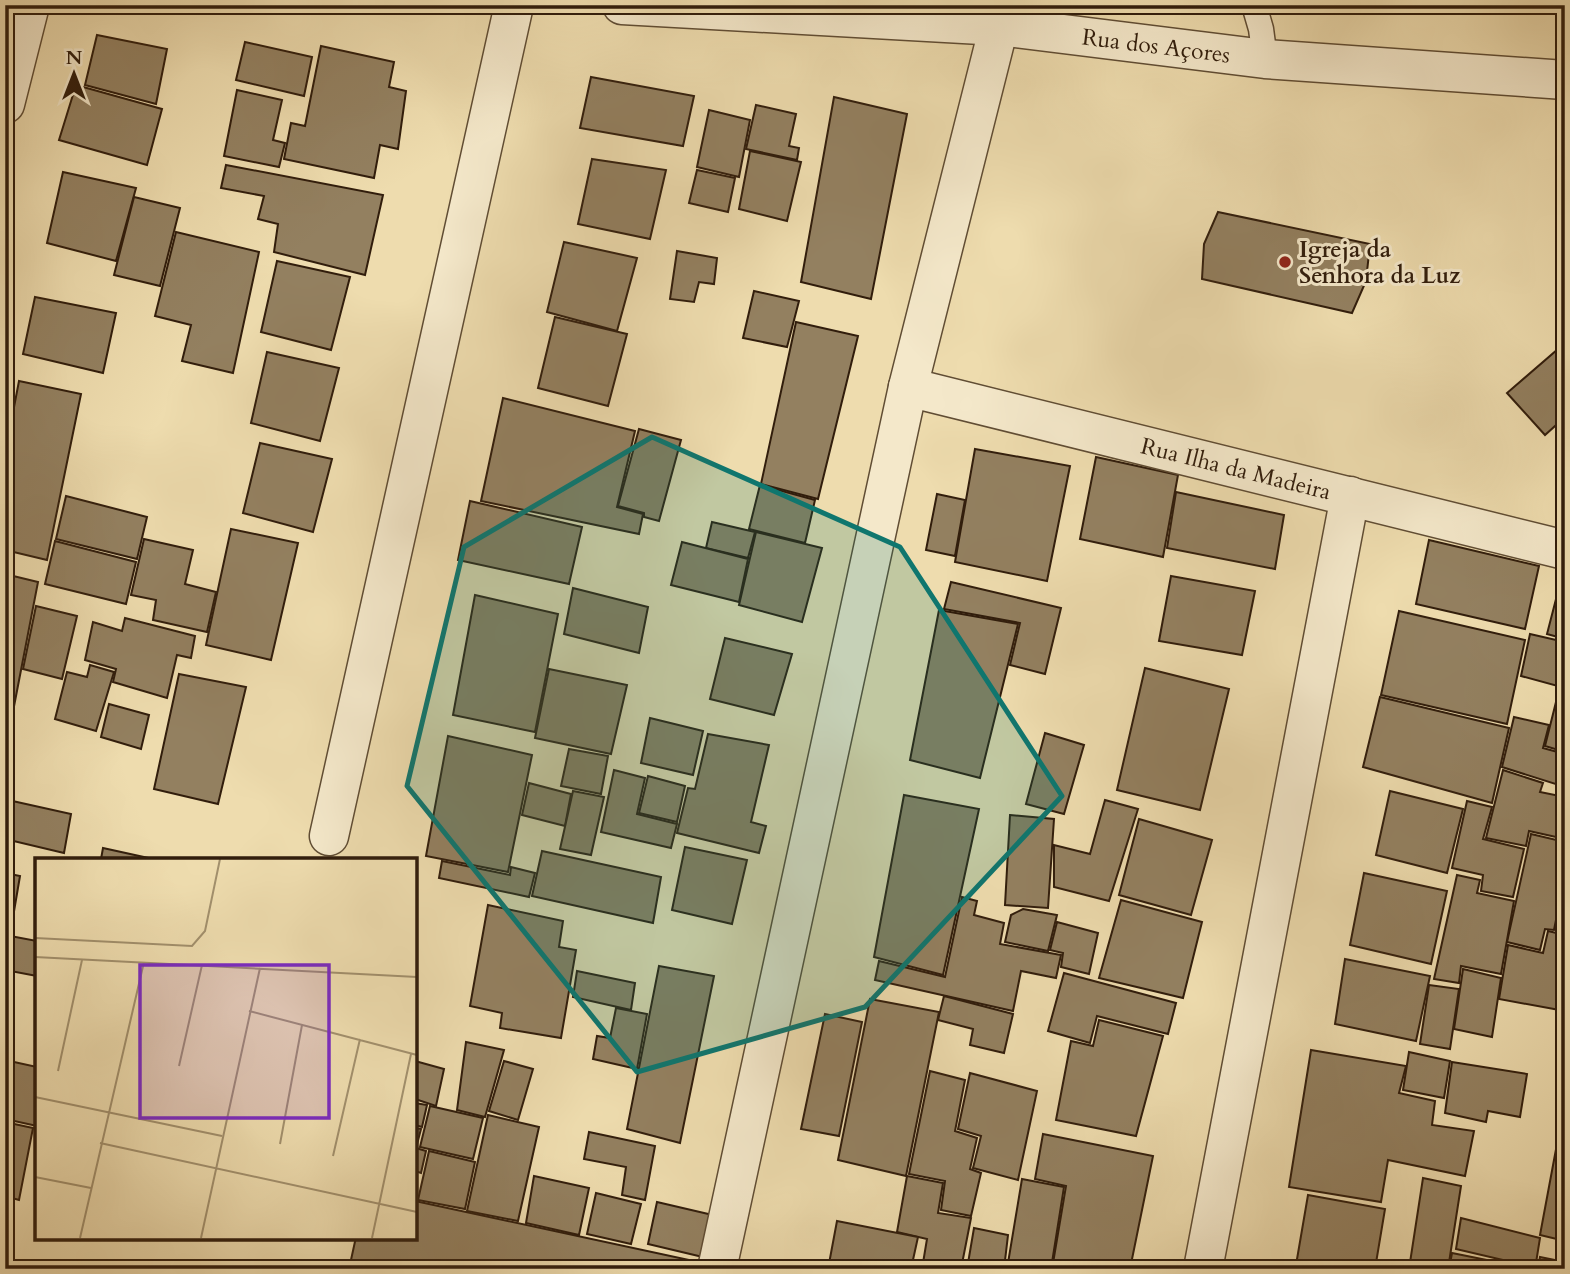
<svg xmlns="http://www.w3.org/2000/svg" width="1570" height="1274" font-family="Cardo,serif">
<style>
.building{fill:#938060;stroke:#311d0c;stroke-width:2}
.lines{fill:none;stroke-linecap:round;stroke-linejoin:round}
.lane-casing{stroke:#604d34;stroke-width:27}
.street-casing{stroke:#604d34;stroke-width:41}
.lane{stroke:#f4e8ca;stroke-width:24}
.street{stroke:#f4e8ca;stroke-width:38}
.marked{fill:#0f766e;fill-opacity:0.2;stroke:#0f766e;stroke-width:5;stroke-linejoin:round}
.poi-dot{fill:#8f2418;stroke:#f4e8ca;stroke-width:2.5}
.labels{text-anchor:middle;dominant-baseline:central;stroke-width:6;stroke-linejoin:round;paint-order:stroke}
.street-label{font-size:23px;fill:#311d0c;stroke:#f4e8ca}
.poi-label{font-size:23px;font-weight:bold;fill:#311d0c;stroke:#f4e8ca;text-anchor:start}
.inset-road{fill:none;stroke:#a2906d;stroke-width:2}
.view{fill:#7b2cbf;fill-opacity:0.15;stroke:#7b2cbf;stroke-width:3.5}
.inset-edge{fill:none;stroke:#311d0c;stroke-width:3.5}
</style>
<rect width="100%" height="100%" fill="#eedcae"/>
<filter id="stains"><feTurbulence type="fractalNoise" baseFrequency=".00286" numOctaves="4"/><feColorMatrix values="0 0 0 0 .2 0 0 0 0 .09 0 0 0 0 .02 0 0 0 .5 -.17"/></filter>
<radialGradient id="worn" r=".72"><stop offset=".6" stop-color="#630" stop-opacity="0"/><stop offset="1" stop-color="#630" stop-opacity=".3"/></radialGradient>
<!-- building -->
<g class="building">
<path d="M97,35l70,14 -11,55 -71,-19z"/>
<path d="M245,42l67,15 -8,39 -68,-16z"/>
<path d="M321,46l73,16 -5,25 17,4 -8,58 -18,-4 -6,33 -90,-19 7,-36 14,3z"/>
<path d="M591,77l103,19 -11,50 -103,-18z"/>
<path d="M76,85l86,24 -15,56 -88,-25z"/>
<path d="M237,90l45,10 -9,40 12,3 -6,24 -55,-11z"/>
<path d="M834,97l73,17 -36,185 -70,-17z"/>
<path d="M756,105l40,9 -7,32 10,2 -2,12 -51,-11z"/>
<path d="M709,110l41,10 -11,57 -42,-10z"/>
<path d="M750,151l51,11 -14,59 -48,-12z"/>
<path d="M592,159l74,11 -16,69 -72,-15z"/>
<path d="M226,165l157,30 -18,80 -91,-23 4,-28 -20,-5 6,-23 -43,-8z"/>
<path d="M697,170l38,8 -7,34 -39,-9z"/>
<path d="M63,172l73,16 -20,73 -69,-18z"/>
<path d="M134,197l46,11 -20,78 -46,-11z"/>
<path d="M1218,212l152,32 -4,37 -14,32 -150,-34 2,-35z"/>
<path d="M176,232l83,20 -26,121 -51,-12 9,-36 -36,-9z"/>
<path d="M564,242l73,16 -20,73 -70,-19z"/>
<path d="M677,251l40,7 -3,26 -15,-2 -5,20 -24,-3z"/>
<path d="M277,261l73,16 -19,73 -70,-18z"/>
<path d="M754,291l45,10 -12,46 -44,-9z"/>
<path d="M35,297l81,16 -13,60 -80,-19z"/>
<path d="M555,317l72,17 -19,72 -70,-18z"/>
<path d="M796,322l62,14 -40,163 -57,-15z"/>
<path d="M1565,343v74l-20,18 -38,-42z"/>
<path d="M267,352l72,16 -19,73 -69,-18z"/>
<path d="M19,381l62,13 -34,166 -42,-10v-96z"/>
<path d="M503,398l132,33 -18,76 26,7 -4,20 -158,-33z"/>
<path d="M639,429l42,11 -22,81 -15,-4v-4l-26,-7z"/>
<path d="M260,443l72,16 -19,73 -70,-19z"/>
<path d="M975,449l95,17 -23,115 -92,-19z"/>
<path d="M1096,457l82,18 -15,82 -83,-18z"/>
<path d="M760,485l55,15 -10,43 -56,-14z"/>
<path d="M1176,492l108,23 -9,54 -108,-21z"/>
<path d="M937,494l28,6 -10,56 -29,-6z"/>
<path d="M66,496l81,21 -10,42 -81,-20z"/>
<path d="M470,501l112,26 -13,57 -111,-24z"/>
<path d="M712,522l43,10 -7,26 -42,-10z"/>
<path d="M231,529l67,14 -27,117 -65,-15z"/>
<path d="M756,532l66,16 -20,74 -63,-17z"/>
<path d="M144,539l49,11 -8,34 31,8 -9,40 -54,-12 3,-20 -25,-5z"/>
<path d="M1429,540l110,26 -14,63 -109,-25z"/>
<path d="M55,541l81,21 -10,42 -81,-20z"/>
<path d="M682,542l66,17 -9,43 -68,-17z"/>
<path d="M1564,568h1v71l-18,-5z"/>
<path d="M5,574l33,8 -33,171z"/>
<path d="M1171,576l84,15 -13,64 -83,-14z"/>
<path d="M951,582l110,26 -16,66 -35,-9 10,-42 -76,-14z"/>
<path d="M573,588l75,19 -9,46 -75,-19z"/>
<path d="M475,595l83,19 -23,118 -82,-17z"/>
<path d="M36,606l41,10 -15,63 -39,-10z"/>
<path d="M939,610l79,14 -38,154 -70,-18z"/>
<path d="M1399,611l126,29 -18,84 -126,-29z"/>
<path d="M125,618l70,18 -4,22 -14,-3 -10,43 -54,-16 3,-13 -31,-9 8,-38 29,9z"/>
<path d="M1530,634l35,8v46l-44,-12z"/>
<path d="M725,638l67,16 -18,61 -64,-16z"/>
<path d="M90,665l24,7 -18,59 -41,-12 12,-47 20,5z"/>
<path d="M1145,668l84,21 -29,121 -83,-20z"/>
<path d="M549,669l78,16 -16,69 -76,-16z"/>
<path d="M179,674l67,13 -28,117 -64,-15z"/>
<path d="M1380,697l129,31 -17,75 -129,-36z"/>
<path d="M1557,698l8,2v52l-20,-6z"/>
<path d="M109,704l40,11 -8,34 -40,-12z"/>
<path d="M1514,717l35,8 -6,23 22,6v33l-63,-20z"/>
<path d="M650,718l53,13 -10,44 -52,-12z"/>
<path d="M1045,733l39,12 -20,69 -38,-10z"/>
<path d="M708,734l61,11 -18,77 15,4 -7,27 -82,-20 11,-45 7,1z"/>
<path d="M448,736l84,19 -24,117 -82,-16z"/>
<path d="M569,749l39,7 -7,38 -40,-8z"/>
<path d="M614,770l31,8 -8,36 40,10 -6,24 -70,-16z"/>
<path d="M1503,770l40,13 -3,9 25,5v42l-36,-8 -3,15 -40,-8z"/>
<path d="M648,776l37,10 -8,36 -38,-9z"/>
<path d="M529,783l42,11 -6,32 -43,-11z"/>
<path d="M573,791l31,6 -13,58 -31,-6z"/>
<path d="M1390,791l73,18 -16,64 -71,-18z"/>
<path d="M904,795l75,14 -36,166 -69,-18z"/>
<path d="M8,800l63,14 -7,39 -59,-14z"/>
<path d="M1105,800l33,9 -29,92 -55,-14v-42l36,9z"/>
<path d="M1467,801l25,6 -9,32 41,10 -11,48 -32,-6 2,-16 -31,-7z"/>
<path d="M1010,815l44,4 -6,89 -43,-3z"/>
<path d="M1139,819l73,21 -21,75 -72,-20z"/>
<path d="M1531,834l34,8v33l-11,55 -9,-1 -5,21 -33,-8z"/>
<path d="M685,847l62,13 -15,64 -60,-14z"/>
<path d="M103,848l50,11h-52z"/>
<path d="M542,851l119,26 -8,46 -121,-27z"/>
<path d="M442,861l68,14 1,-8 24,6 -6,24 -90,-19z"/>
<path d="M5,873l15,3 -10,59 -5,-1z"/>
<path d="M1364,873l83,18 -16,73 -81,-19z"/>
<path d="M1457,875l23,5 -3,13 37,8 -13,73 -40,-8 -2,17 -25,-4z"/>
<path d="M962,897l15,4 -3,14 30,8 -4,21 61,11 -5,23 -35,-7 -8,40 -138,-31 4,-19 66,16z"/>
<path d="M1565,897v32l-6,-2z"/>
<path d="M1121,900l81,22 -19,76 -84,-20z"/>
<path d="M488,905l75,16 -4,26 17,3 -15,88 -61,-10 2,-15 -32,-7z"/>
<path d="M1023,909l34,6 -9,36 -43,-9 6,-27z"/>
<path d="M1057,922l41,11 -9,41 -28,-7 2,-14 -13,-3z"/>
<path d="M1548,931l17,4v76l-66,-12 9,-54 35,8z"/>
<path d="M5,935l32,6v35l-32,-6z"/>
<path d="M1345,959l85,17 -14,65 -81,-17z"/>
<path d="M659,966l55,10 -34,167 -53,-14z"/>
<path d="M1463,969l38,9 -9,59 -38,-8z"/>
<path d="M577,971l58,12 -4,27 -58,-13z"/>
<path d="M1064,973l112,30 -8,31 -71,-18 -7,27 -42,-12z"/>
<path d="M1429,985l30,4 -9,60 -30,-5z"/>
<path d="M944,996l69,18 -9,39 -34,-8 3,-16 -35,-9z"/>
<path d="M870,999l69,13 -33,164 -68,-16z"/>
<path d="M616,1008l31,6 -10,55 -44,-10 4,-23 13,2z"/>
<path d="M825,1014l37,8 -23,114 -38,-7z"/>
<path d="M1099,1020l64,16 -27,100 -80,-16 15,-79 22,5z"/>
<path d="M466,1042l38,8 -19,67 -28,-7z"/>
<path d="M1311,1050l95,16 -7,27 36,8 -3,24 42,6 -9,45 -77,-16 -7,42 -92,-15z"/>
<path d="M1409,1052l41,9 -6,37 -41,-8z"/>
<path d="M5,1060l32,7v59l-32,-7z"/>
<path d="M415,1061l29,8 -8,37 -21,-7z"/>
<path d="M504,1061l29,8 -15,51 -29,-9z"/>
<path d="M1452,1062l75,12 -7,43 -32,-6 -2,11 -41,-9z"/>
<path d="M930,1071l35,9 -10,51 22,7 -7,31 11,4 -10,43 -30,-6 4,-29 -36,-7z"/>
<path d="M970,1073l67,18 -19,89 -45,-12 8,-32 -23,-7z"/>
<path d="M1565,1101v140l-25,-6z"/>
<path d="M415,1103l12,2 -5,22 -7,-2z"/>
<path d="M430,1106l53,12 -10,41 -53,-12z"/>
<path d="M488,1115l51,12 -21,94 -51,-10z"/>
<path d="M5,1122l28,6 -14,72 -14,-4z"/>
<path d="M415,1128l6,1 -5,19 10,3 -5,22 -6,-2z"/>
<path d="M589,1132l66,14 -10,54 -23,-5 4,-28 -42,-8z"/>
<path d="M1043,1134l110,22 -23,113h-78l14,-83 -31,-7z"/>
<path d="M429,1151l46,11 -10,47 -47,-9z"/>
<path d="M534,1176l55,12 -10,47 -53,-12z"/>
<path d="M907,1176l36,7 -5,30 33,5 -10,51h-39l5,-30 -30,-7z"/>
<path d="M1423,1178l38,8 -13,83h-39z"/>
<path d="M1022,1179l42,8 -13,82h-44z"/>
<path d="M596,1193l45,11 -10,40 -44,-10z"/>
<path d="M1308,1195l77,14 -10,60h-58l-21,-4z"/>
<path d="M415,1201l288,62 -1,6h-353l7,-32h59z"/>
<path d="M657,1202l60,14 -10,42 -59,-14z"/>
<path d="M1461,1218l79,20 -5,31h-34l2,-9 -47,-11z"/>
<path d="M837,1221l81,16 -7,32h-83z"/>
<path d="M974,1228l34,7 -4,34h-37z"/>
<path d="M1452,1253l35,7 -2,9h-36z"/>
<path d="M1540,1257l25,5v7h-27z"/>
</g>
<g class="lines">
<defs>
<path id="lane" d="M1254,5l7,24 4,30"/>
<g id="street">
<path id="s1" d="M622,5l377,21 266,33 300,21"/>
<path d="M5,104l25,-99"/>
<path id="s2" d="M908,387l657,163"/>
<path d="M329,836l185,-831"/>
<path d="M717,1269l191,-882 91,-361"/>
<path d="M1203,1269l147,-773"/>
</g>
</defs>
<!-- lane casing -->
<use href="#lane" class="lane-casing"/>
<!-- street casing -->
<use href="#street" class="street-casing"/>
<!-- lane -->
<use href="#lane" class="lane"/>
<!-- street -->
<use href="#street" class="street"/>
</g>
<!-- marked area -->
<path class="marked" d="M652,437l248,110 162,249 -197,211 -228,65 -230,-286 57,-239z"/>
<!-- markers -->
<circle class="poi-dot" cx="1285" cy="262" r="7"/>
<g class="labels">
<!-- street labels -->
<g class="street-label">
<text stroke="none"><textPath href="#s1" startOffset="536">Rua dos Açores</textPath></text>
<text stroke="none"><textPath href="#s2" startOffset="338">Rua Ilha da Madeira</textPath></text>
</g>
<!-- poi labels -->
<g class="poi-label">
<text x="1299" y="249">Igreja da<tspan x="1299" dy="26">Senhora da Luz</tspan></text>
</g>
</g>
<!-- overview -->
<g transform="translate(35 858)">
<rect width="382" height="382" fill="#eedcae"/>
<path class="inset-road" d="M0,80l157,8 13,-15 15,-72M0,99l382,20M214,153l168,44M144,208l23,-101M23,213l24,-111M0,239l187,39M65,285l317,69M245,286l22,-119M298,298l27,-117M0,319l56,11M45,380l64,-276M166,380l59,-270M337,380l39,-184"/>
<path class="view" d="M105,107h189v153h-189z"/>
<rect width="382" height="382" class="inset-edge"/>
</g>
<!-- margin -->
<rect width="1570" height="1274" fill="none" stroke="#eedcae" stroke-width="28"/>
<rect x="7" y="7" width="1556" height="1260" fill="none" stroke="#311d0c" stroke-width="3.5"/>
<rect x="14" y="14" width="1542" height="1246" fill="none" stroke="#311d0c" stroke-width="2"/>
<!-- north arrow -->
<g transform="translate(74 74)" stroke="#f4e8ca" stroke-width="5" paint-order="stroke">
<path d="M0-5L12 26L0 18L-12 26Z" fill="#311d0c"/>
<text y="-10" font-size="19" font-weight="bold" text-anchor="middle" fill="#311d0c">N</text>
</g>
<rect width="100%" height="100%" filter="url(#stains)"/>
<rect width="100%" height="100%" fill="url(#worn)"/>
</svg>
